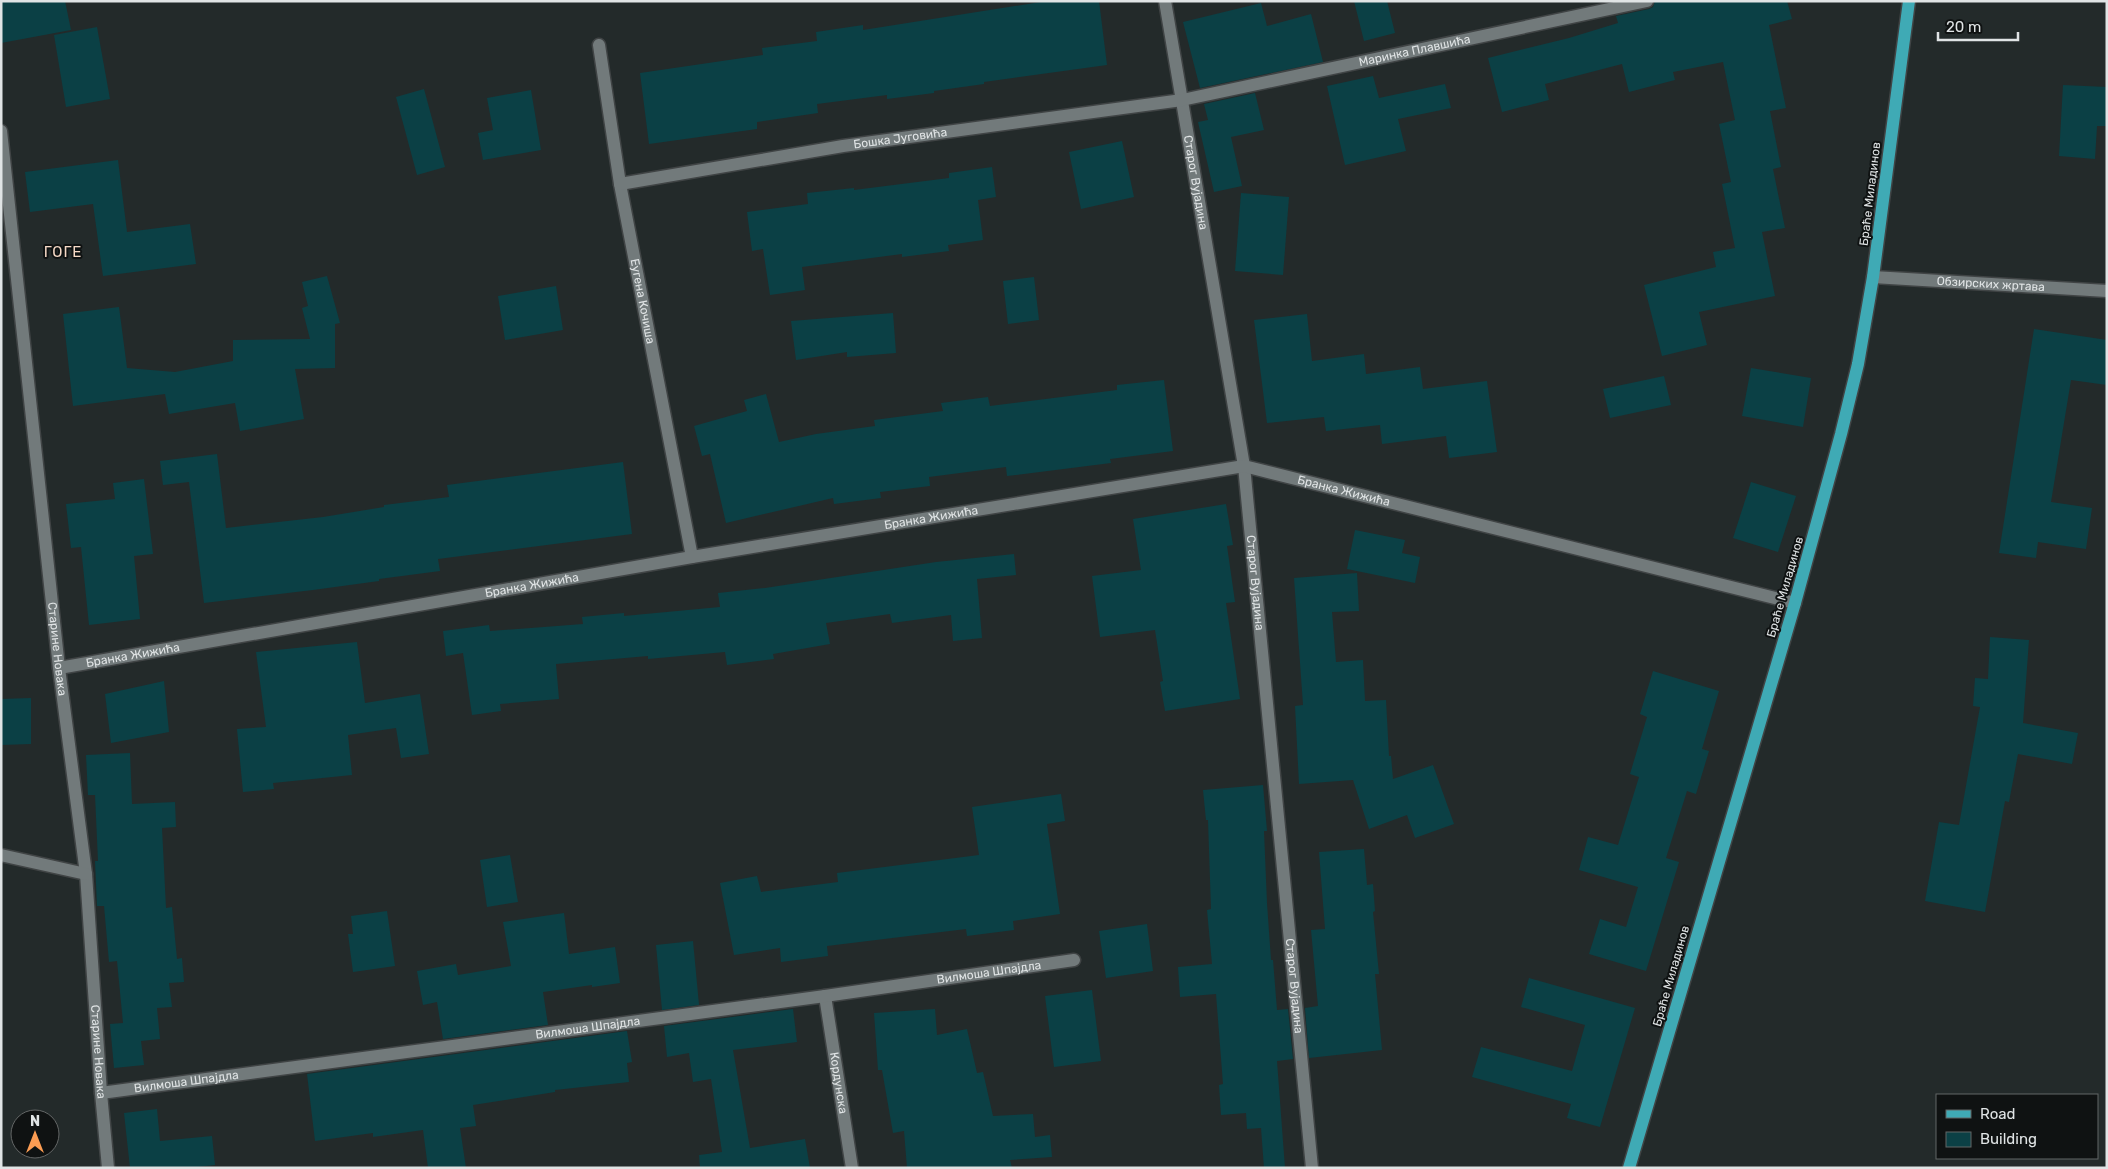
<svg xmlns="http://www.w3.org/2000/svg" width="2108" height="1169" font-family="Rubik,sans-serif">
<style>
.building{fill:#0b4045}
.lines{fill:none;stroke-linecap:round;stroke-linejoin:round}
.minor-casing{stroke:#404445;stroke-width:15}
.major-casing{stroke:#404445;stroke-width:15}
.minor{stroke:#727a7b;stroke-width:12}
.major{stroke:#3faab5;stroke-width:12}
.labels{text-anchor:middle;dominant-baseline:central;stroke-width:4;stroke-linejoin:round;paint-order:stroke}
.street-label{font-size:12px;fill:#e0e4e5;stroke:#0f1212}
.quarter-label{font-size:15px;letter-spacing:1px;fill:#f5d9c6;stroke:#0f1212}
</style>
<rect width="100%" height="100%" fill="#232a2a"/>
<!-- building -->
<g class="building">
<path d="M1,1h64l6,29 -70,13z"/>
<path d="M1047,1h52l8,64 -123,17v2l-50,7v2l-47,6v-4l-70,9 1,9 -61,9v7l-108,15 -9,-71 123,-18 -1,-7 55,-7 -1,-9 47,-7v5z"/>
<path d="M1354,1h33l8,32 -31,8z"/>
<path d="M1655,1h132l5,18 -23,6 17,83 -16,3 11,56 -8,2 12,59 -23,4 13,64 -76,16 8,33 -45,11 -18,-71 72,-18 -3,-15 22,-4 -13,-64 9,-2 -12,-58 16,-4 -12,-58 -50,10 2,8 -46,12 -7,-28 -77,20 4,16 -47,12 -14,-54 81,-20 49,-15 -2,-7 33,-7 4,-2z"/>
<path d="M1261,3l6,23 44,-12 12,48 -123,26 -17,-66z"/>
<path d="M97,27l13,72 -44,8 -12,-72z"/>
<path d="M1373,76l6,22 66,-14 6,24 -53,11 8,32 -61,14 -18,-79z"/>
<path d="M2063,85l44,2v39h-10l-2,33 -36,-3z"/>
<path d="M424,89l21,78 -28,8 -21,-78z"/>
<path d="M531,90l10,60 -58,10 -5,-27 15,-3 -6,-32z"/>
<path d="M1255,93l9,37 -33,7 11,49 -28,6 -16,-70 10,-2 -4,-16z"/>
<path d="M1122,141l12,56 -53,12 -12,-57z"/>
<path d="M118,160l9,72 63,-8 6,40 -93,12 -10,-72 -63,8 -5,-40z"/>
<path d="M992,167l4,30 -18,3 5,40 -35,5 1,6 -47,6v-3l-100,13 3,23 -35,5 -7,-46 -11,2 -5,-39 61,-8 -1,-11 47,-5v2l95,-12v-5z"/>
<path d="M1241,193l48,4 -6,78 -48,-4z"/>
<path d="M327,276l13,47 -5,1v44l-40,1 9,50 -64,12 -5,-28 -66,11 -4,-20 -92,12 -10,-92 56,-7 8,61 48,4 58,-11v-21l77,-1 -8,-31 6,-2 -6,-24z"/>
<path d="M1034,277l5,43 -31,4 -5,-43z"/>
<path d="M556,286l7,44 -58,10 -7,-44z"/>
<path d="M893,313l3,40 -49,4v-5l-51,8 -5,-39z"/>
<path d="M1307,314l5,47 52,-7 2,20 54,-7 3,22 64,-8 10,71 -48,6 -3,-22 -64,8 -2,-19 -54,6 -2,-14 -57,6 -13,-103z"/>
<path d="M2034,329l73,11v45l-36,-5 -20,122 41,6 -6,41 -48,-7 -2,16 -37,-5z"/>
<path d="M1751,368l60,10 -8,49 -61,-11z"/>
<path d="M1664,376l7,29 -61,13 -7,-29z"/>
<path d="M1164,380l9,71 -63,8 1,4 -104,13 -1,-9 -77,10 1,9 -50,6 1,6 -47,6 -1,-6 -107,25 -16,-69 -8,2 -8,-30 53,-15 -3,-11 22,-6 13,48 37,-8 59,-8 -1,-6 69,-9 -2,-8 47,-6 2,9 127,-16v-5z"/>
<path d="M217,454l9,74 97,-11 61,-10v-2l65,-8 -2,-12 176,-23 9,72 -194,25 2,12 -61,8v2l-66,9 -109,13 -15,-121 -26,3 -3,-24z"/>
<path d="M144,479l9,75 -19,2 6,63 -51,6 -8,-78 -10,1 -5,-44 49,-5 -2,-16z"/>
<path d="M1751,482l45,14 -18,56 -45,-14z"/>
<path d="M1226,504l7,41 -6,1 8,56 -9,1 14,96 -75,12 -5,-29 3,-1 -8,-51 -55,7 -8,-61 49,-6 -8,-51z"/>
<path d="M1355,530l50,10 -3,13 18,4 -5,26 -68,-14z"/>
<path d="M1014,554l2,21 -39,4 5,59 -29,3 -2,-26 -59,8 -2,-9 -64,9 4,21 -57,10 1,5 -47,6 -2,-13 -77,7v-3l-92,8 3,35 -59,5 1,7 -29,4 -9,-62 -17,3 -3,-25 46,-6 1,6 93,-7 -1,-7 42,-4v3l96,-9 -2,-14 47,-5 171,-26z"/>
<path d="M1357,573l2,38 -27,1 4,50 27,-2 2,41 21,-1 3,56h2l2,23 40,-14 21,59 -39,14 -8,-23 -38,14 -16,-49 -54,4 -4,-78 8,-1 -9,-127z"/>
<path d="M1990,637l39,3 -6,83 55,10 -6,31 -54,-10 -9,48 -4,-1 -20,111 -60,-11 14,-79 20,3 21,-118 -7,-1 2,-28 13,1z"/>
<path d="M357,642l8,61 55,-9 9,60 -28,4 -5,-30 -48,7 4,40 -79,8 1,6 -31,3 -6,-63 29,-2 -10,-75z"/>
<path d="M1653,671l66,20 -17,58 7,2 -13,43 -9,-3 -21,67 13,4 -33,109 -57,-17 11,-35 26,8 12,-40 -59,-17 9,-33 30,8 21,-68 -9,-3 17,-57 -7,-3z"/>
<path d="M164,681l5,51 -58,11 -6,-49z"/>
<path d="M31,698v46l-30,1v-46z"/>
<path d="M130,753l2,51 43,-2 1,25 -14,1 4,80 6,-1 5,52 5,-1 2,24 -15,1 3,24 -15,1 3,31 -19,2 3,24 -30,3 -4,-44 13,-1 -6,-62 -8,1 -5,-56h-7l-2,-45h3l-3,-66h-7l-2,-40z"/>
<path d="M1263,785l4,46h-3l3,72 4,57h2l4,50 11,-1 5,50 -16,2 8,107h-21l-3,-40 -14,1 -1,-16 -25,2 -2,-30 4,-1 -7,-90 -36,3 -2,-30 34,-3 -5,-54 4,-1 -3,-89h-2l-3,-30z"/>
<path d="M1061,794l4,27 -18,3 13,90 -47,7 1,9 -47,6 -1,-7 -139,17 1,10 -47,6 -1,-14 -46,7 -14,-72 37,-7 4,16 77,-10 -1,-9 142,-18 -7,-48z"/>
<path d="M1364,849l3,36 6,-1 2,27 -2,1 6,62h-4l7,76 -73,8 -4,-50 13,-2 -7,-76 14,-1 -6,-77z"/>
<path d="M510,855l8,47 -31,5 -7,-47z"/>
<path d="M387,911l8,55 -42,6 -5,-38h5l-2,-18z"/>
<path d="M564,913l5,41 46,-7 5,36 -28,4v-2l-49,7 5,33 -105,14 -6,-37 -14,3 -6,-34 39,-7 2,11 53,-9 -8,-44z"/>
<path d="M1147,924l6,47 -47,7 -7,-47z"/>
<path d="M693,941l6,64 -37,5 -6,-65z"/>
<path d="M1529,978l106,30 -35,119 -33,-9 4,-14 -99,-27 9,-30 91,24 13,-46 -64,-18z"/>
<path d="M1092,990l9,71 -47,6 -9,-71z"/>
<path d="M793,1009l4,33 -64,8 17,98 55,-9 5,29h-110l-1,-13 23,-3 -11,-73 -18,3 -4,-29 -22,4 -3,-31z"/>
<path d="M935,1009l2,26 30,-6 10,44 6,-1 10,44 40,-2 2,23 15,-2 2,22 -42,3 2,8h-105l-3,-37 -11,2 -11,-63h-4l-4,-57z"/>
<path d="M627,1031l5,31 -5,1 2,19 -74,8v2l-82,13 3,21 -16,2 6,40h-38l-5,-38 -50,7v-4l-58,8 -8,-67z"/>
<path d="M157,1109l3,32 52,-5 3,29 -27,3h-58l-6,-55z"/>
</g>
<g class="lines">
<defs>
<g id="minor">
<path id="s1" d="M1165,1l79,465 68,702"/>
<path id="s2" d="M599,45l21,139 72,373"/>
<path id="s3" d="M1,131l58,537 27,206 15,219 7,75"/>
<path id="s4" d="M620,184l223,-38 339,-46 465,-99"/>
<path id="s5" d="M1873,277l234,14"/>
<path id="s6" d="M59,668l633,-111 552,-91 551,137"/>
<path d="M1,855l85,19"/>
<path id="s7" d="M825,996l27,172"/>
<path id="s8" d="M101,1093l724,-97 249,-36"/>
</g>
<path id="major" d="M1629,1168l166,-565 46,-169 17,-70 15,-87 36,-276"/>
</defs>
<!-- minor casing -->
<use href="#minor" class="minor-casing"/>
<!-- major casing -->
<use href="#major" class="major-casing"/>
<!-- minor -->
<use href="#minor" class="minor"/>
<!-- major -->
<use href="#major" class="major"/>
</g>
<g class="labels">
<!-- street labels -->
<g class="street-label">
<text stroke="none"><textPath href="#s4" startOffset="806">Маринка Плавшића</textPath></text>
<text stroke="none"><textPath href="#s4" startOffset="284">Бошка Југовића</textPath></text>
<text stroke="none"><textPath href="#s1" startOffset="184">Старог Вујадина</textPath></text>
<text transform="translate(1870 194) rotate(-83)">Браће Миладинов</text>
<text stroke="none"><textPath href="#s5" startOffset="118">Обзирских жртава</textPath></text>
<text stroke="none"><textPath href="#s2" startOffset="260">Еугена Кочиша</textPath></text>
<text stroke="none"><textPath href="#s6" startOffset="1305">Бранка Жижића</textPath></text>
<text stroke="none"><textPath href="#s6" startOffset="885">Бранка Жижића</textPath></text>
<text stroke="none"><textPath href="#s1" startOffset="589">Старог Вујадина</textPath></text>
<text stroke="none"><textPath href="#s6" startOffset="480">Бранка Жижића</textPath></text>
<text transform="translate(1785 587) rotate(-74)">Браће Миладинов</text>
<text stroke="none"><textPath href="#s3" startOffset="521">Старине Новака</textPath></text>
<text stroke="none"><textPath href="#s6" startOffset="75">Бранка Жижића</textPath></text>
<text stroke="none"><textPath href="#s8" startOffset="896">Вилмоша Шпајдла</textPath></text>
<text transform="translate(1671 976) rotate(-74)">Браће Миладинов</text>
<text stroke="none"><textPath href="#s1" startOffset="994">Старог Вујадина</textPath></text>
<text stroke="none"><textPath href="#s8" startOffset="491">Вилмоша Шпајдла</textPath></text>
<text stroke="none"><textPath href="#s3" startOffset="926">Старине Новака</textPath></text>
<text stroke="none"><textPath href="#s8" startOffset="86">Вилмоша Шпајдла</textPath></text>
<text stroke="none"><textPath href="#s7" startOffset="88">Кордунска</textPath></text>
</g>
<!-- quarter labels -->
<g class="quarter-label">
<text x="63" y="252">ГОГЕ</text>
</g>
</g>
<!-- border -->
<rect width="2108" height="1169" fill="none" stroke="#e0e4e5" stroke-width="5"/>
<!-- legend -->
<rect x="1936" y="1094" width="162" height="65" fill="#0f1212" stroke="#636666"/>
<rect x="1946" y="1110" width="25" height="8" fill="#3faab5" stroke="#636666"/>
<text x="1980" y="1119" font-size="15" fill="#e0e4e5">Road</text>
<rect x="1946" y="1132" width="25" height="15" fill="#0b4045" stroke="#636666"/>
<text x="1980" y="1144" font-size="15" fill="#e0e4e5">Building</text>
<!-- north arrow -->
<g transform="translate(35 1134)"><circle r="24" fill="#0f1212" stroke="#636666"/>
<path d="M0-4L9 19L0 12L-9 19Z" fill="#fc9d53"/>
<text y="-8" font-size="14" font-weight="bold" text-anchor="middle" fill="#e0e4e5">N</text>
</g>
<!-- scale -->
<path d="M1938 32v8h80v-8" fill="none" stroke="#e0e4e5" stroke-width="2.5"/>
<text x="1946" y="32" font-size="15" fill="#e0e4e5" stroke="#0f1212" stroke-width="4" paint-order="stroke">20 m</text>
</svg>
